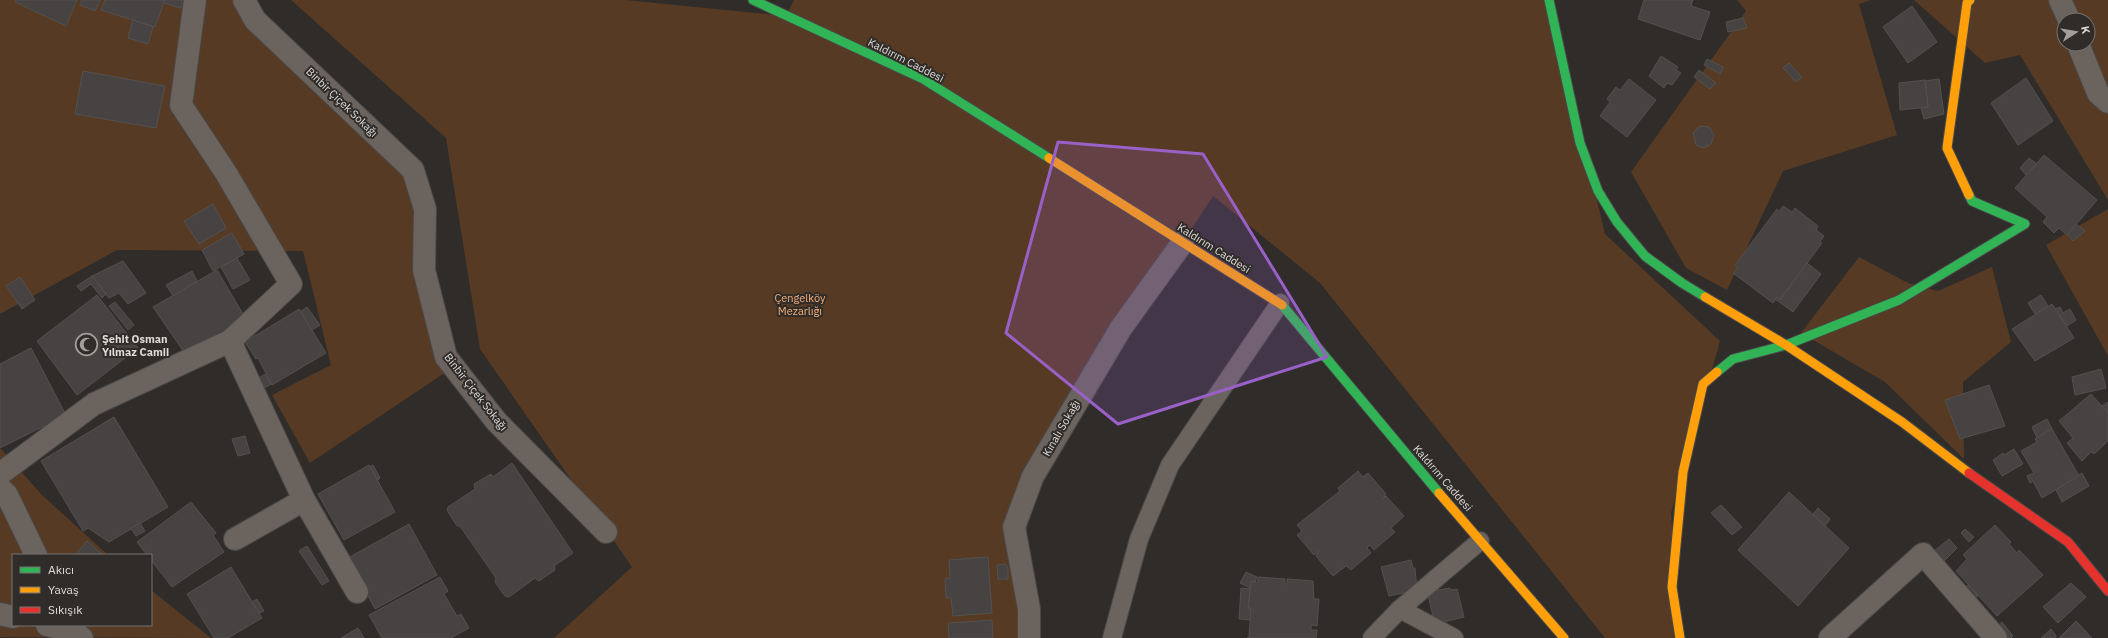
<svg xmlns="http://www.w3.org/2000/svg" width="2108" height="638" font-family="'IBM Plex Sans',sans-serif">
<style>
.green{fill:#573a23;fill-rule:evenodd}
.building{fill:#464342;stroke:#53514f}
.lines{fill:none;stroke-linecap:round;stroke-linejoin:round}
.lane-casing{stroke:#4a4847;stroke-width:20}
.street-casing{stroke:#4a4847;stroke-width:24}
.fast-casing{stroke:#4a4847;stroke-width:11}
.slow-casing{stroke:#4a4847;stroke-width:11}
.jam-casing{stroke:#4a4847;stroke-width:11}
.lane{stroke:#6a635e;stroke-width:18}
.street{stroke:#6a635e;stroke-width:22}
.fast{stroke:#30b455;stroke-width:9}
.slow{stroke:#ff9f0a;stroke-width:9}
.jam{stroke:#e5322d;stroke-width:9}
.marked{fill:#9961c7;fill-opacity:0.2;stroke:#9961c7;stroke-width:3;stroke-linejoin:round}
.labels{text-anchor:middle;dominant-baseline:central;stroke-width:4;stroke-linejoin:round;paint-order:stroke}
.street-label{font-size:11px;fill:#dedcda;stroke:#302c29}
.park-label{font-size:11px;fill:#fab27b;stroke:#302c29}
.poi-label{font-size:11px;font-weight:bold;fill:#dedcda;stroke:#302c29;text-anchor:start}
</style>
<rect width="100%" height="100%" fill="#2f2c2a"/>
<!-- green -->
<g class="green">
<path d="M0,0h250l158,180 41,190 -139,93 -38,-68 59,-30 -28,-114 -186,-1 -117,64z"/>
<path d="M291,0h335l160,16 8,-16h756l55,234 115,107 -49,172 9,125h-75l-285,-355 -107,-87 -178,275 -17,123 3,44h-467l78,-71 -152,-218 -34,-211z"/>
<path d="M1737,0h134l-12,4 38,131 -114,36 -56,119 -41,-22 -55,-96 115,-161z"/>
<path d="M1914,0h194v200l-88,-145 -35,8zM2064,20h24v24h-24z"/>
<path d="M2108,209v147l-62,-111z"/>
<path d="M1859,257l49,26 30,8 54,-24 19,75 -48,40 1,77 -79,-77 -84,-49z"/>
<path d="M0,448l42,47 66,60h-95v70h138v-35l60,48 -211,-1z"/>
</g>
<!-- building -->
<g class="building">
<path d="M16,0h61l-11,26 -51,-24z"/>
<path d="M82,0h18l-5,11 -15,-6z"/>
<path d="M105,0h60l-10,27 -54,-17z"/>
<path d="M165,0h19l-3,8 -17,-5z"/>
<path d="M1644,0h49l-2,6 19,6 -10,28 -62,-21z"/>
<path d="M1912,6l25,36 -29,21 -25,-36z"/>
<path d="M1743,18l4,10 -19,4 -2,-10z"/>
<path d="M133,20l20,7 -5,17 -20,-6z"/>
<path d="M1661,56l17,11 -2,3 5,3 -9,12 -5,-2 -3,5 -15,-12z"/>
<path d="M1707,59l16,8 -3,7 -16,-9z"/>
<path d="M1789,63l13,14 -6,5 -13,-14z"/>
<path d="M1699,70l17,13 -6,6 -16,-12z"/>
<path d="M83,71l82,15 -9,42 -81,-14z"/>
<path d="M2026,78l27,43 -35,24 -27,-42z"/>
<path d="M1629,79l27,21 -29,37 -27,-21 10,-14 -3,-3 9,-12 4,3z"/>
<path d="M1939,79l5,35 -20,5 -3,-11 7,-1 -3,-26z"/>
<path d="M1925,80l3,27 -28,3 -1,-27z"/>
<path d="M1700,126l9,1 5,8 -3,9 -7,4 -8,-3 -3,-12z"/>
<path d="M2044,155l53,45 -30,35 -8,-7 -5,5 -11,-11 4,-5 -32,-29z"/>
<path d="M2029,158l8,6 -11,11 -6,-7z"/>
<path d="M213,204l13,24 -27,16 -15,-23z"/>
<path d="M1783,206l9,6 3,-4 23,18 -2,4 8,6 -4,6 2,1 -42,57 -3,-3 -4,6 -40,-30 5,-6 -3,-2 42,-56 2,3z"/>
<path d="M2076,224l9,7 -12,10 -5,-7z"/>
<path d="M232,233l12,21 -31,17 -11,-21z"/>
<path d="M237,258l13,22 -17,9 -12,-22z"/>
<path d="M123,261l23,32 -18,11 -9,-11 -10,5 -17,-22z"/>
<path d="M1807,263l14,11 -28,38 -18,-13 2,-2 3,3z"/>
<path d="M217,270l30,51 -61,34 -33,-48z"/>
<path d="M192,271l5,10 -24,15 -7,-11z"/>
<path d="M92,276l14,18 -4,4 -11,-14 -10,7 -4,-5z"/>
<path d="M20,277l15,23 -13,9 -16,-23z"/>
<path d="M97,295l41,53 -61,47 -40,-54z"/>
<path d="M2041,295l7,11 -13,8 -7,-11z"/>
<path d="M115,302l19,23 -6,5 -19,-24z"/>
<path d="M2052,304l22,34 -39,23 -23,-32z"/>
<path d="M307,307l13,18 -8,5 -12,-18z"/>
<path d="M2060,307l3,6 7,-4 6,11 -9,6 -12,-17z"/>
<path d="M299,309l27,44 -54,32 -14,-27 -2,1 -11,-17z"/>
<path d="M31,348l35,67 -66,33v-84z"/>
<path d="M2101,369l5,19 -31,7 -3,-18z"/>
<path d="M265,374l6,10 -12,7 -6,-9z"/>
<path d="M1989,385l16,41 -45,13 -15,-39z"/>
<path d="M2091,394l17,19v28l-14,13 -3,-2 -9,9 -15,-18 6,-5 -14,-17z"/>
<path d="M2108,402v11l-6,-7z"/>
<path d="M114,417l54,90 -59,35 -21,-14 -5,3 -42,-70z"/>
<path d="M2047,419l5,10 -15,9 -5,-11z"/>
<path d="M2052,429l27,47 -37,22 -9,-17 -3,2 -3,-7 7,-3 -13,-22 16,-9 -2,-3z"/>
<path d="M245,436l5,17 -12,3 -6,-17z"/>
<path d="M2014,449l9,15 -21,12 -9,-16 10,-7 1,2z"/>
<path d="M512,463l61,90 -19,13 1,4 -16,11 -4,-3 -26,19 -4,-1 -10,-14 1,-4 -36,-52h-3l-10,-16 1,-3 27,-18 -1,-5 17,-10 2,3z"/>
<path d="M369,465l26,47 -51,28 -26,-46z"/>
<path d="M373,465l7,13 -2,2 -8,-13z"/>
<path d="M1358,471l5,6 5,-4 18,21 -3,5 3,-3 18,20 -13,12 4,4 -21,18 -4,-5 -3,3 4,5 -20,17 -5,-4 -13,10 -17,-20 3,-5 -5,4 -17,-20 5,-4 -5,-6 43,-34 -2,-3z"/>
<path d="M2082,473l7,13 -27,16 -6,-12z"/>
<path d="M1789,492l60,56 -51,58 -60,-56z"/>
<path d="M191,502l25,31 -3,2 11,17 -52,35 -21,-27v-5h-4l-10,-13z"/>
<path d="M1721,505l21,22 -10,8 -21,-22z"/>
<path d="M1818,508l12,11 -5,7 -12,-12z"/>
<path d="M140,523l5,8 -9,5 -5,-8z"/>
<path d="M409,524l28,51 -62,34 -27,-51z"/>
<path d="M1995,525l16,17 -2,2 8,9 2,-3 24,25 -46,41 -41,-45 11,-12 -4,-4z"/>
<path d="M1965,529l9,8 -5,5 -8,-9z"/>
<path d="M1949,539l8,9 -14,14 -9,-11z"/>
<path d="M87,541l16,14h-28z"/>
<path d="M307,546l22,35 -7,4 -23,-34z"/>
<path d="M988,557l4,56 -39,3 -2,-18h-5l-1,-19 5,-1 -1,-18z"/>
<path d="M1411,560l2,8h2l2,22 -28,6 -8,-29z"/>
<path d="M1005,564l3,4v11h-10l-1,-14z"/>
<path d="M231,567l31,51 -34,20h-14l-27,-44z"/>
<path d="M1246,572l11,5 -2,5h-4l-1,6 -10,-5z"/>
<path d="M440,577l8,14 -4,3 13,22 4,-2 8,14 -18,10h-69l-13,-23z"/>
<path d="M1258,577l27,2v5h2v-5l26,2 1,18h5l-2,27 -6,-1v5h6l-1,8h-69l2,-1 2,-29h-3l3,-26h7z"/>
<path d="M2071,583l15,14 -28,26 -15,-16z"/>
<path d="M1968,585l10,11 -4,3 -9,-11z"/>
<path d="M1241,588l9,1 -2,19h3l-1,12 -11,-1z"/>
<path d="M1450,588l1,2 6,-1 7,28 -29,7 -7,-29 6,-1v-3z"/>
<path d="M257,599l7,12 -5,2 -7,-11z"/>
<path d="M992,620l1,18h-44l-1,-15z"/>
<path d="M2076,621l16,17h-33z"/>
<path d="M2002,622l11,14 -2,2h-5l-9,-12z"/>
<path d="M358,628l6,10h-23z"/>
<path d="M2051,629l5,7 -1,2h-14z"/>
</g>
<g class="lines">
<defs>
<g id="lane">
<path d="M1400,609l54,29"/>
<path d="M1112,638l27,-99 31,-74 110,-162"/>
<path d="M1372,638l28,-29 80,-68"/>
</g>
<g id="street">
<path d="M195,0l-14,105 45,68 65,111 -61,57"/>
<path d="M244,0l11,20 158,150 12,39 -1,61 22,87 50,64 110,111"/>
<path d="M2060,0l9,20"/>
<path d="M2078,44l20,49 10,9"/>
<path d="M0,474l94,-70 136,-63 74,159 53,92"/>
<path d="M0,488l7,7 29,60"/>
<path d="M235,539l69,-39"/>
<path d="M0,614l13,3"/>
<path d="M47,625l25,6 10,7"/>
<path d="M1029,638v-29l-15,-82 19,-51 88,-148 62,-86"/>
<path d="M1830,638l93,-84 73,84"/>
</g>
<g id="fast">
<path d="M753,0l170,79 126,79"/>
<path d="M1549,0l31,143 18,48 19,31 28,34 37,27 23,14"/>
<path d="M1282,305l157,188"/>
<path d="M1717,372l16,-13 53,-14 113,-45 126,-76 -53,-23 -3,-6"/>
</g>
<g id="slow">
<path d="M1049,158l233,147"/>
<path d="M1969,195l-22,-47 20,-145 3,-3"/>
<path d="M1705,297l81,48 116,77 67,51"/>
<path d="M1439,493l125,145"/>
<path d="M1680,638l-8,-51 11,-115 20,-88 14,-12"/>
</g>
<path id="jam" d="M1969,473l99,69 40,49"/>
</defs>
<!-- lane casing -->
<use href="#lane" class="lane-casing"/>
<!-- street casing -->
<use href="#street" class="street-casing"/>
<!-- fast casing -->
<use href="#fast" class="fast-casing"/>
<!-- slow casing -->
<use href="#slow" class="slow-casing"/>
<!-- jam casing -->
<use href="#jam" class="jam-casing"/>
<!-- lane -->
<use href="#lane" class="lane"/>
<!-- street -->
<use href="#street" class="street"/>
<!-- fast -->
<use href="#fast" class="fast"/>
<!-- slow -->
<use href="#slow" class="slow"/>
<!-- jam -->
<use href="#jam" class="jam"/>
</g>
<!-- marked area -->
<path class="marked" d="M1058,142l145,12 124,203 -209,67 -112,-91z"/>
<!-- icons -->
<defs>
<symbol id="mosque-ring" viewBox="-11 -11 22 22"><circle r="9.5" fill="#302c29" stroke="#a19e9c" stroke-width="1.5"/><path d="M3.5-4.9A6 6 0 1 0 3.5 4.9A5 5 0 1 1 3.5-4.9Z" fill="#a19e9c"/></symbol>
</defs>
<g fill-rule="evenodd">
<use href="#mosque-ring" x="74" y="332" width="25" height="25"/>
</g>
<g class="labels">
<!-- street labels -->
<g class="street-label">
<text transform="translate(906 60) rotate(27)">Kaldırım Caddesi</text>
<text transform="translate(342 102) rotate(44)">Binbir Çiçek Sokağı</text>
<text transform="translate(1214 248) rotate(32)">Kaldırım Caddesi</text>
<text transform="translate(476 392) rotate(52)">Binbir Çiçek Sokağı</text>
<text transform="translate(1061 428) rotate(-60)">Kınalı Sokağı</text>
<text transform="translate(1443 478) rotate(49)">Kaldırım Caddesi</text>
</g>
<!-- park labels -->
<g class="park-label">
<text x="800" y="298">Çengelköy<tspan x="800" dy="13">Mezarlığı</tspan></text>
</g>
<!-- poi labels -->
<g class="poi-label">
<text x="102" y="339">Şehit Osman<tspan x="102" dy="13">Yılmaz Camii</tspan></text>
</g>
</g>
<!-- legend -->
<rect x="12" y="554" width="140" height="72" fill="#302c29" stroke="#767270"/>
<rect x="20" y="567" width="20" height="6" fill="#30b455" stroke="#767270"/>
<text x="48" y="574" font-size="12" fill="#dedcda">Akıcı</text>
<rect x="20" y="587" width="20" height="6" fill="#ff9f0a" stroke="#767270"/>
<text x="48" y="594" font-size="12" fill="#dedcda">Yavaş</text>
<rect x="20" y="607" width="20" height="6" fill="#e5322d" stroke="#767270"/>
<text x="48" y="614" font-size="12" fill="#dedcda">Sıkışık</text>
<!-- north arrow -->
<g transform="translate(2076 32) rotate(78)"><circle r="19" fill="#302c29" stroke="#767270"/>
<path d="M0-3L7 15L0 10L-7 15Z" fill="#a19e9c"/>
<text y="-6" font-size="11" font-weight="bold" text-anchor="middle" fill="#dedcda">K</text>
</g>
</svg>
